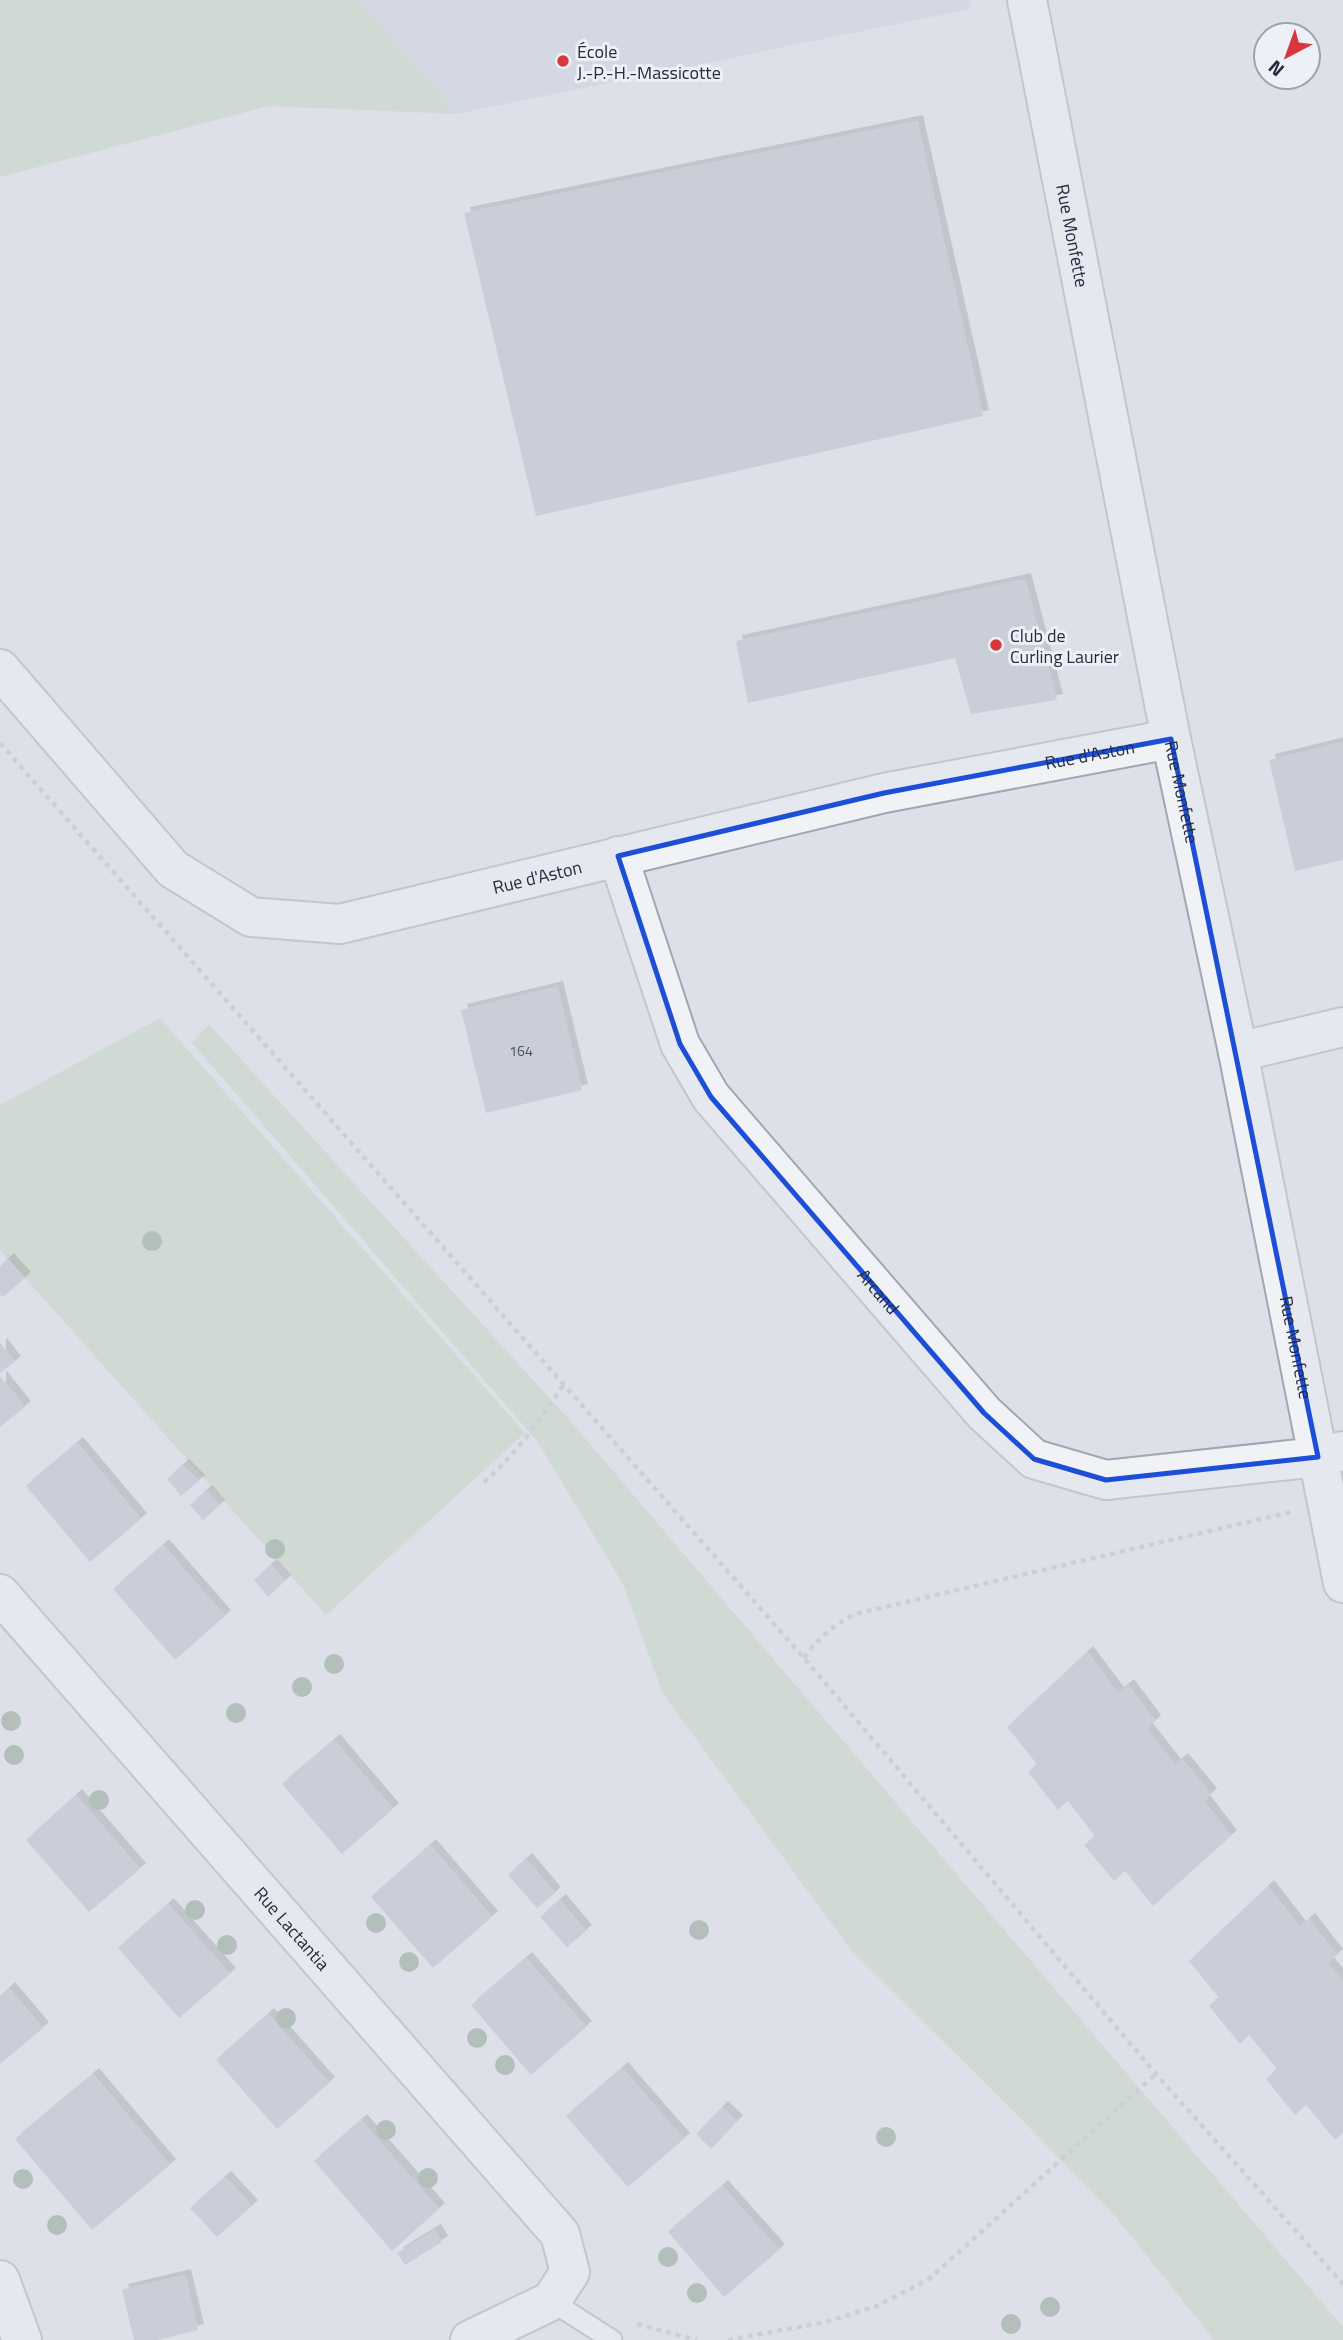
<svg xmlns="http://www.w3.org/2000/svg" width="1343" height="2340" font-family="'Titillium Web',sans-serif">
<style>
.built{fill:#cbcfdb}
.green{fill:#c1d3be}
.building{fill:#b4b9c6;filter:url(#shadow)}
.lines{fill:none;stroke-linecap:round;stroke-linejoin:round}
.lane-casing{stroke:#a2a6b2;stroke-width:23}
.street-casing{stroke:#a2a6b2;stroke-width:42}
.path{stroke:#b7bbc3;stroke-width:4.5;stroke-dasharray:5 5;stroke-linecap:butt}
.lane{stroke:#f0f2f6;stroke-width:19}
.street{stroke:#f0f2f6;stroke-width:38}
.tree{fill:#819883}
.marked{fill:none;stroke:#1d4ed8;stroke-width:5;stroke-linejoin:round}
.poi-dot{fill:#da363e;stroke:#edf0f6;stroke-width:2.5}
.labels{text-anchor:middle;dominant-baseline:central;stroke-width:6;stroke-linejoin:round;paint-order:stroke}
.number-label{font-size:14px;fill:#494f62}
.poi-label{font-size:18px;fill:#252c40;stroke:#edf0f6;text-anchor:start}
.street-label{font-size:18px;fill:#252c40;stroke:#edf0f6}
</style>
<defs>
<filter id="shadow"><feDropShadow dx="6" dy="-6" stdDeviation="0" flood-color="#0004"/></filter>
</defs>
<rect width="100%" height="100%" fill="#dde0e8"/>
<!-- built -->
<path class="built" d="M359,0h611l1,9 -515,105z"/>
<!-- green -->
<g class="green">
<path d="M0,0h359l97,114 -187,-8 -269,71z"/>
<path d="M160,1018l365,415 -199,182 -326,-365v-145z"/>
<path d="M209,1024l358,393 776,910v13h-129l-100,-125 -95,-98 -168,-167 -188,-256 -40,-110 -86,-143 -345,-398z"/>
</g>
<!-- building -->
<g class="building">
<path d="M917,121l66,295 -447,100 -72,-303z"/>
<path d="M1025,579l32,121 -86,14 -16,-56 -207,45 -12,-62z"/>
<path d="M1343,742v118l-48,11 -26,-111z"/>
<path d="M557,987l25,103 -96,23 -25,-103z"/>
<path d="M8,1259l17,19 -22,19 -3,-2v-29z"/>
<path d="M0,1343l15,19 -15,11z"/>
<path d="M0,1376l25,31 -25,20z"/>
<path d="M77,1443l64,76 -51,43 -64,-76z"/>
<path d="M183,1465l16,16 -18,15 -14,-17z"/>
<path d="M206,1491l13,15 -16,14 -13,-15z"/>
<path d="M163,1545l62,71 -50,44 -62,-71z"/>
<path d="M271,1565l14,16 -17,16 -14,-17z"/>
<path d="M1087,1652l31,41 10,-8 27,36 -8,8 28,36 7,-6 29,35 -7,7 27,35 -78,70 -28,-35 -11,10 -30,-36 11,-9 -27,-35 -10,9 -30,-38 9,-8 -30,-37z"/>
<path d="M334,1740l59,69 -51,45 -60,-70z"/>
<path d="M76,1795l64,74 -51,43 -63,-72z"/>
<path d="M430,1845l62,72 -59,51 -62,-71z"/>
<path d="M526,1859l29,34 -18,15 -29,-33z"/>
<path d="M1268,1886l32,41 9,-8 28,36 -9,8 15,19v151l-8,7 -29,-35 -11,10 -29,-36 11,-10 -28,-34 -9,9 -31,-38 10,-8 -30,-37z"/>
<path d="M560,1900l26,31 -19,16 -27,-30z"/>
<path d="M168,1904l62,70 -51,44 -61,-70z"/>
<path d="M526,1958l60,69 -55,48 -60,-70z"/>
<path d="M9,1988l34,40 -43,36v-68z"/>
<path d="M268,2014l61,69 -52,46 -61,-69z"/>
<path d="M622,2068l62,71 -56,48 -62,-71z"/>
<path d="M93,2074l77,91 -78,65 -77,-91z"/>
<path d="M722,2107l15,14 -26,28 -15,-15z"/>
<path d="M361,2120l78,89 -47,42 -78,-90z"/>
<path d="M225,2177l27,29 -35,31 -27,-29z"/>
<path d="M722,2186l57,64 -55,47 -56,-65z"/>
<path d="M435,2230l7,12 -37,23 -8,-12z"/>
<path d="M185,2275l13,55 -40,10h-24l-12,-50z"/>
</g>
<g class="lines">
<defs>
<path id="lane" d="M551,2301l61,39"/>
<g id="street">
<path id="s1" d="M1027,0l144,739 67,313 105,531"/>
<path id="s2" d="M0,669l173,200 78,48 89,7 544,-131 287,-54"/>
<path id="s3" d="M618,856l62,188 31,53 273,316 50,46 72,21 212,-23 25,-6"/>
<path d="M1238,1052l105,-25"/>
<path id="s4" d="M0,1594l560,640 10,38 -19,29 -81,39"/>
<path d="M0,2280l22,60"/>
</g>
</defs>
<!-- lane casing -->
<use href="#lane" class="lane-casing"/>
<!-- street casing -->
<use href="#street" class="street-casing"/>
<!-- path -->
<g class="path">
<path d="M0,743l804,915 352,416 187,210"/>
<path d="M484,1482c32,-28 57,-63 80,-98"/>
<path d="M804,1658c14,-20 29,-32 51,-44l436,-102"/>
<path d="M637,2324l60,16"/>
<path d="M728,2340l98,-18 51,-16 52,-27 227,-205"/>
</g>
<!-- lane -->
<use href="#lane" class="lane"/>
<!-- street -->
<use href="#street" class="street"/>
</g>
<!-- trees -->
<g class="tree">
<circle cx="152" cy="1241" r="10"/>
<circle cx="275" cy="1549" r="10"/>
<circle cx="334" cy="1664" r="10"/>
<circle cx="302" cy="1687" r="10"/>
<circle cx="236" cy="1713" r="10"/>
<circle cx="11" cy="1721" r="10"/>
<circle cx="14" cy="1755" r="10"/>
<circle cx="99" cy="1800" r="10"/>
<circle cx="195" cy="1910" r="10"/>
<circle cx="376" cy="1923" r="10"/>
<circle cx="699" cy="1930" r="10"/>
<circle cx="227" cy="1945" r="10"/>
<circle cx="409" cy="1962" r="10"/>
<circle cx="286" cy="2018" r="10"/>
<circle cx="477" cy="2038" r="10"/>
<circle cx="505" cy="2065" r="10"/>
<circle cx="386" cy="2130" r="10"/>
<circle cx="886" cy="2137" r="10"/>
<circle cx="428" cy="2178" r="10"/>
<circle cx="23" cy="2179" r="10"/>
<circle cx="57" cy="2225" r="10"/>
<circle cx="668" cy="2257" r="10"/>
<circle cx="697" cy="2293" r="10"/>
<circle cx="1050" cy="2307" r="10"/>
<circle cx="1011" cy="2324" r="10"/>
</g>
<!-- marked area -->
<path d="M0 0H1343V2340H0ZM1171,739l147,718 -212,23 -72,-21 -50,-46 -273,-316 -31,-53 -62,-188 266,-63z" fill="#dde0e8" fill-opacity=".55" fill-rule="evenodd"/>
<path class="marked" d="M1171,739l147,718 -212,23 -72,-21 -50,-46 -273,-316 -31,-53 -62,-188 266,-63z"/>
<!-- markers -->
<g class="poi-dot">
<circle cx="563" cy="61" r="7"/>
<circle cx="996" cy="645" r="7"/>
</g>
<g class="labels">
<!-- number labels -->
<g class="number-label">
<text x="521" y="1050">164</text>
</g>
<!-- poi labels -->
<g class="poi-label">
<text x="577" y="51">École<tspan x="577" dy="21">J.-P.-H.-Massicotte</tspan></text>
<text x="1010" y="635">Club de<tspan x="1010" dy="21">Curling Laurier</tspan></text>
</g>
<!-- street labels -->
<g class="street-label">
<text stroke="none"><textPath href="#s1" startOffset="240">Rue Monfette</textPath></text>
<text stroke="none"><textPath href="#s2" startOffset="1214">Rue d'Aston</textPath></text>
<text stroke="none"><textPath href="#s1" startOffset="807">Rue Monfette</textPath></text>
<text stroke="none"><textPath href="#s2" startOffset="648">Rue d'Aston</textPath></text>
<text stroke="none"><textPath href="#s3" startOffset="516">Arcand</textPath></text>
<text stroke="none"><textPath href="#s1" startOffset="1374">Rue Monfette</textPath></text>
<text stroke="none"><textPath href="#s4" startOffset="444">Rue Lactantia</textPath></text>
</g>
</g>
<!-- north arrow -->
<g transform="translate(1287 56) rotate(221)"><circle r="33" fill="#edf0f6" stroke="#9da2ad" stroke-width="2"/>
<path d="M0-5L12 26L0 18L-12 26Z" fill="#da363e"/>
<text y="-10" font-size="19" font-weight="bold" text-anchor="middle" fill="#252c40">N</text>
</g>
</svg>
